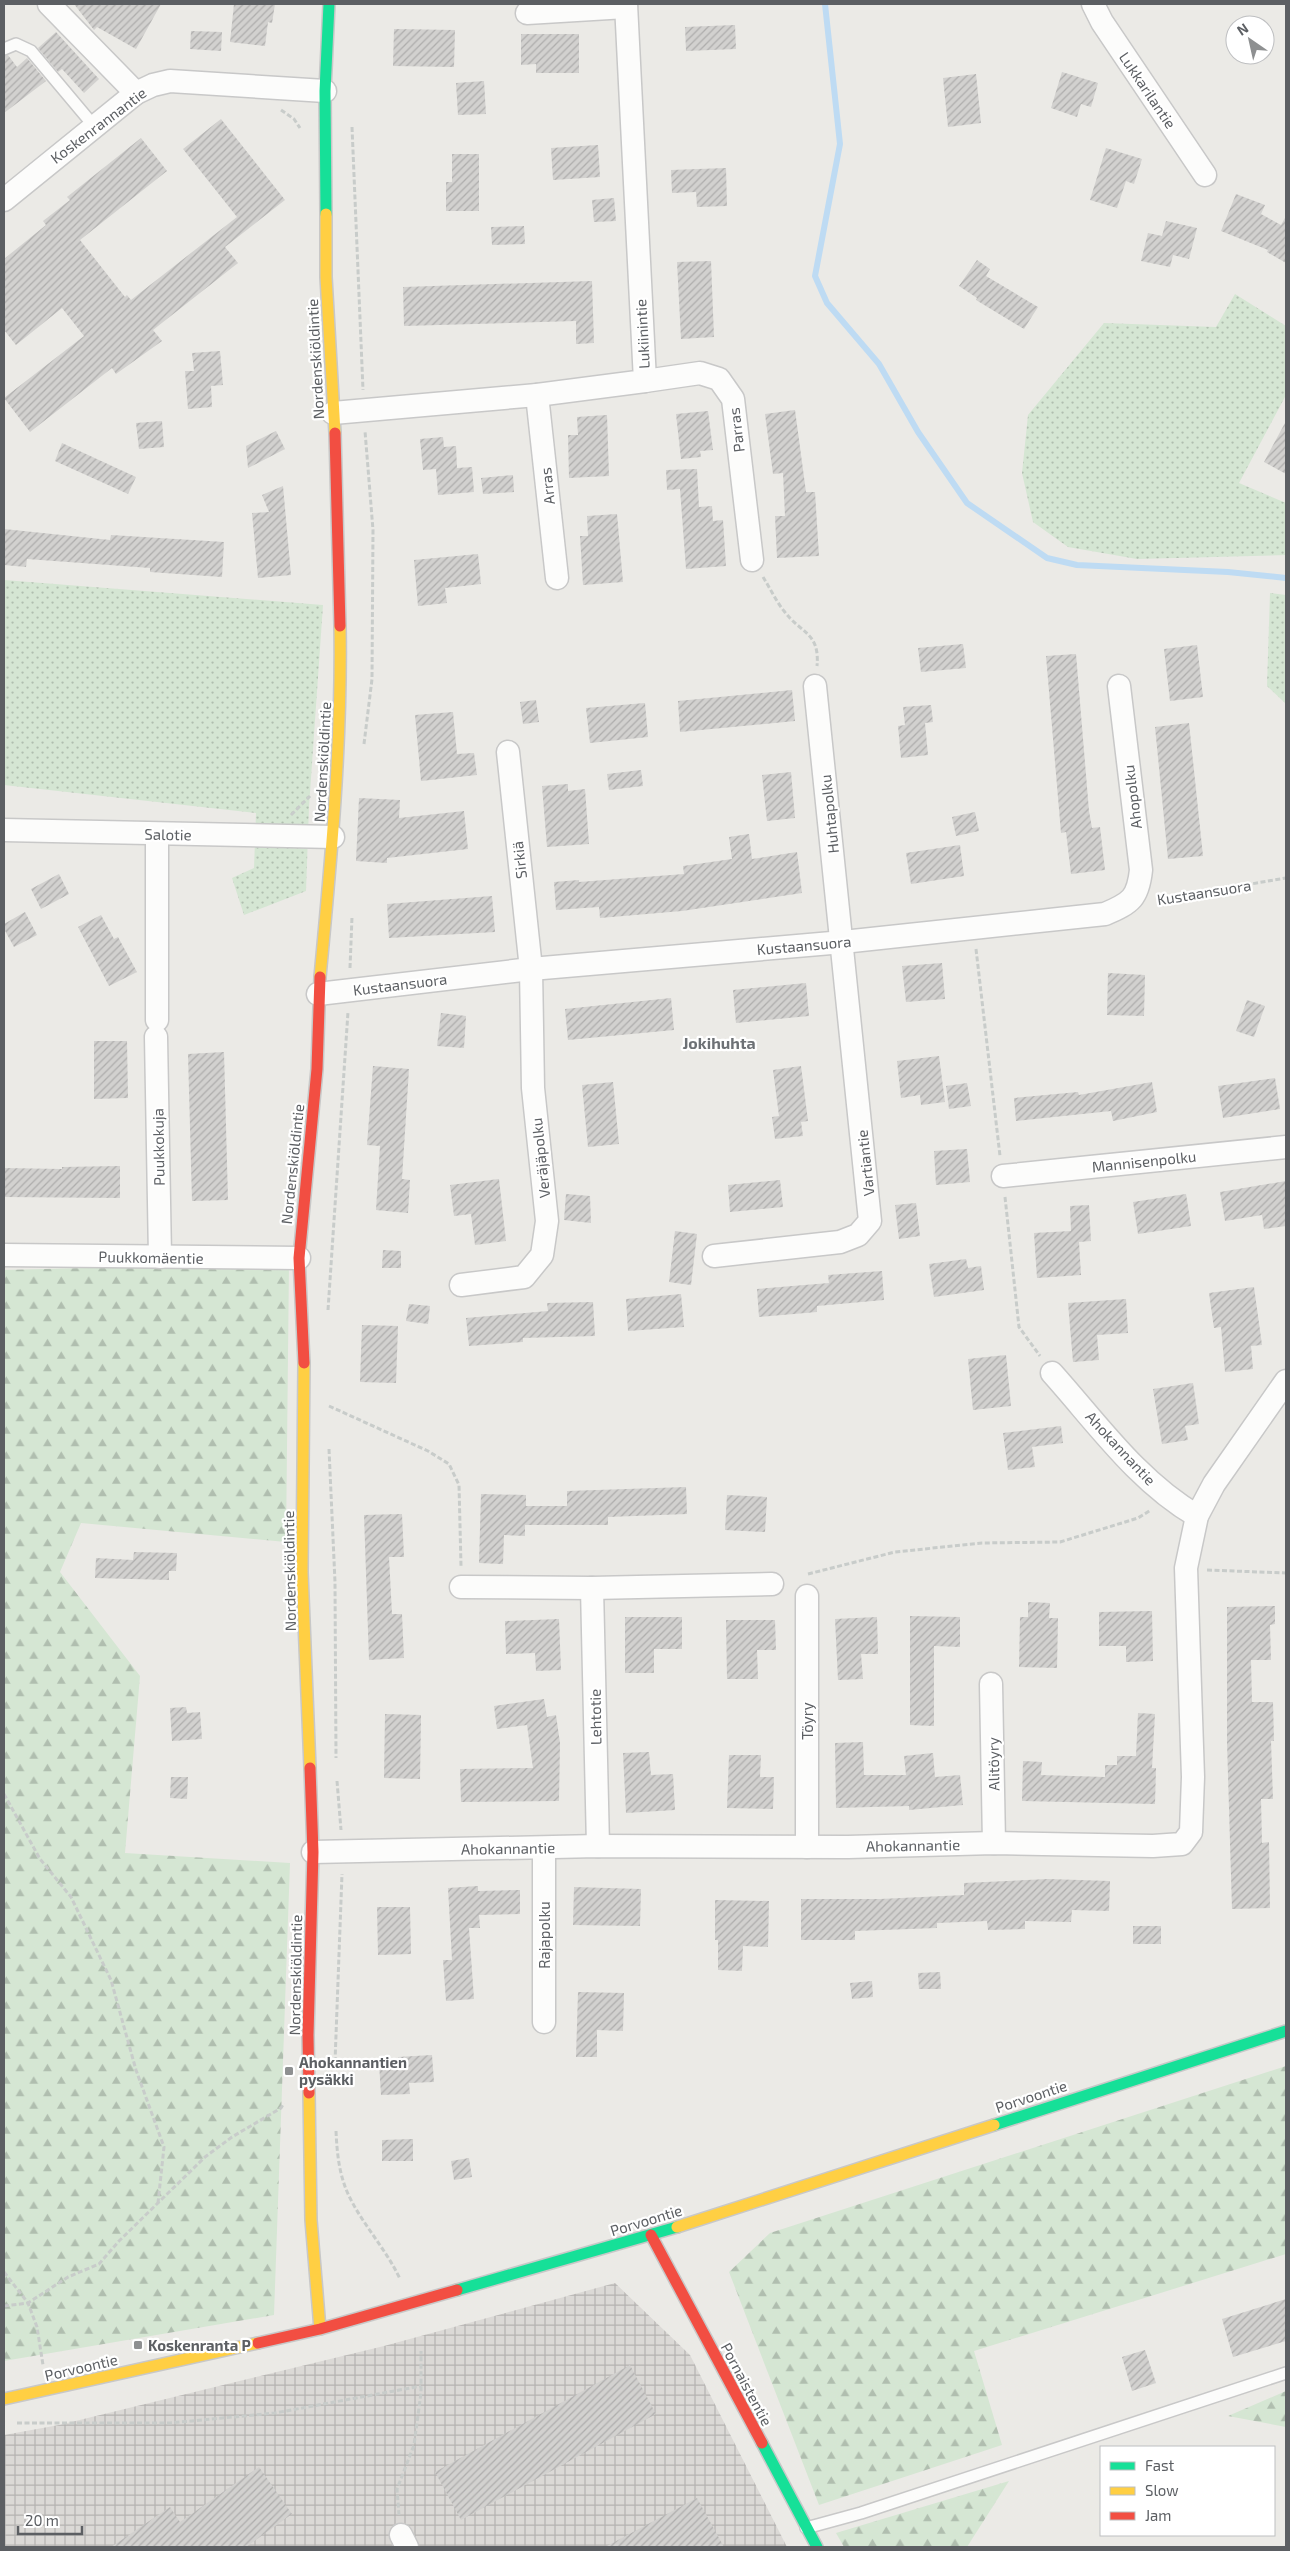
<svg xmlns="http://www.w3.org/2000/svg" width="1290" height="2551" font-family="'Exo 2',sans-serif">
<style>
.industrial{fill:url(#industrial-grid)}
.grass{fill:url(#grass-dots)}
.forest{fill:url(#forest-firs)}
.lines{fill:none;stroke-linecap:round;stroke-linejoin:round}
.stream{stroke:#bedbf3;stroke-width:6}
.building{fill:url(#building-hatch)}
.lane-casing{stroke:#c8c8c8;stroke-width:14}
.street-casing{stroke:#c8c8c8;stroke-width:25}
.fast-casing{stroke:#c8c8c8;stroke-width:14}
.slow-casing{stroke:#c8c8c8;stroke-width:14}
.jam-casing{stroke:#c8c8c8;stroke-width:14}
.path{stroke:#c8ccca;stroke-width:3;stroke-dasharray:5 2.5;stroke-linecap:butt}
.lane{stroke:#fcfcfb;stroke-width:11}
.street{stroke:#fcfcfb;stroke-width:22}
.fast{stroke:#16e098;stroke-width:11}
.slow{stroke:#ffcf43;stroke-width:11}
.jam{stroke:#f24e42;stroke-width:11}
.poi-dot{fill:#8e9091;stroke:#fff;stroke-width:2}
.labels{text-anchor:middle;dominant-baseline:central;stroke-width:4.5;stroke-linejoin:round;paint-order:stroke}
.street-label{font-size:15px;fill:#5c5f63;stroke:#fff}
.poi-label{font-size:15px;font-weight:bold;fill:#5c5f63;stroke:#fff;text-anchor:start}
.neighbourhood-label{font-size:16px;font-weight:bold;fill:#6d7175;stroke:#fff}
</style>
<defs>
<pattern id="industrial-grid" width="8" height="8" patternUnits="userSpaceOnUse" patternTransform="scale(1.25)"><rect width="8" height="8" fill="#dbd9d6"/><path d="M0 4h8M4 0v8" fill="none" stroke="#b5b3b1"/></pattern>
<pattern id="grass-dots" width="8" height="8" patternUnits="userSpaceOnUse" patternTransform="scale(1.25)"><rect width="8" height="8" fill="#d5e6d3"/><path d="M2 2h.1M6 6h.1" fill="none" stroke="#b0beaf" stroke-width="1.8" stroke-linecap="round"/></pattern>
<pattern id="forest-firs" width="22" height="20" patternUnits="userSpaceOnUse" patternTransform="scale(1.25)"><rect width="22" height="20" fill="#d5e6d3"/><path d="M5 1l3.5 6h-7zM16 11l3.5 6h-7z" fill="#b0beaf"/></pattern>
<pattern id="building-hatch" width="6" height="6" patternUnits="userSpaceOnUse" patternTransform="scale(1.25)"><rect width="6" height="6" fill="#d2d1cf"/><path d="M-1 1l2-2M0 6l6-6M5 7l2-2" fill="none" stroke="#aeadac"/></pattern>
</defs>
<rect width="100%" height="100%" fill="#ebeae6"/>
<!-- industrial -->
<path class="industrial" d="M615,2283l75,72 97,192h-783v-112l55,-10 325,-79z"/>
<!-- grass -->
<g class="grass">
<path d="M1235,294l51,32v69l-47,88 47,20v52l-149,4 -69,-12 -35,-25 -11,-49 6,-58 76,-92 112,4z"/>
<path d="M4,580l319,25 -14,202 -3,84 -62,24 -12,-37 22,-10 2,-55 -252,-28z"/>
<path d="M1270,593l16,2v109l-19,-18z"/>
</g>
<!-- forest -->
<g class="forest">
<path d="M289,1263l-3,279 -205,-19 -21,49 80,104 -15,177 165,10 -16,452 -270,46v-1091z"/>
<path d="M1286,2066v188l-312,97 28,94 -183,60 -90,-233 41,-39z"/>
<path d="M1286,2391v36l-58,-11z"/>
<path d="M1009,2481l-42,66h-123l-8,-14z"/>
</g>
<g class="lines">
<!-- stream -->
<path class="stream" d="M825,4l15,140 -25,132 12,27 52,61 39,68 49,71 80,55 30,7 151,7 58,6"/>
</g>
<!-- building -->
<g class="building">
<path d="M74,4h87l-25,45 -39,-22 -3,3z"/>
<path d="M234,4h41l-3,19 -4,-1 -3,24 -35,-4z"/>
<path d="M735,25l1,24 -50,2 -1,-24z"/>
<path d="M394,29l61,1 -1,37 -61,-1z"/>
<path d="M191,31l31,1 -1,19 -31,-2z"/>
<path d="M56,32l43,47 -15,14 -22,-24 -4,3 -20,-24z"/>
<path d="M521,34h58v39h-43v-9l-15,1z"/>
<path d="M8,55l9,12 10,-9 19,23 -42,32v-57z"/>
<path d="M1062,72l36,11 -7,24 -10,-3 -4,13 -26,-9z"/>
<path d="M976,74l5,49 -33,4 -5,-49z"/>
<path d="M484,81l2,33 -28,1 -2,-32z"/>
<path d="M221,119l64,81 -60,47 13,16 -85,67 9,11 -46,33 -4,-6 -82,64 -26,-34 80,-62 -22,-28 -46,37 -12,-15v-71l42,-34 -3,-4 27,-21 -3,-3 74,-59 26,33 -87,69 45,57 2,-2 4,5 106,-83 -54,-68z"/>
<path d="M598,145l2,32 -47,3 -2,-32z"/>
<path d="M1106,148l36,11 -8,25 -8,-3 -9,27 -27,-8z"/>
<path d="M452,154h27v57h-33v-29h6z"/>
<path d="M726,168l1,38 -30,1 -1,-15 -24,1 -1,-23z"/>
<path d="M1236,194l29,11 -4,9 20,11 5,-9v47l-19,-11 1,-2 -47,-19z"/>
<path d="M614,198l2,23 -22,1 -2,-22z"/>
<path d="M1166,221l31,7 -8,31 -16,-4 -3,12 -29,-6 7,-28 14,3z"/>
<path d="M524,226l1,18 -33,1 -1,-18z"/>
<path d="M977,260l13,9 -4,7 52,31 -14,22 -48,-29 1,-2 -18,-12z"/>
<path d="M711,261l3,76 -33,2 -4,-77z"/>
<path d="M592,281l2,62 -18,1v-23l-172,5 -1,-39z"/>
<path d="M220,351l3,34 -12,1 1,21 -24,2 -3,-38h9l-2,-18z"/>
<path d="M795,410l11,82h9l4,64 -42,2 -2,-42h10l-2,-43 -10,1 -8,-60z"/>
<path d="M708,411l5,39 -13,1 1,6 -20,2 -5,-45z"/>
<path d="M607,415l2,61 -40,2 -1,-43h10l-1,-18z"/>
<path d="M162,421l2,26 -25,2 -3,-26z"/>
<path d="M1286,421v53l-22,-12z"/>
<path d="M276,431l9,18 -37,19 -2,-22z"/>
<path d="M443,437l1,10 12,-1 1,22 15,-1 2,25 -36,3 -2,-26 -13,1 -3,-31z"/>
<path d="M62,443l74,34 -8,17 -73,-33z"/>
<path d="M697,469l2,38 13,-1 1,15 10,-1 3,46 -40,3 -6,-80 -13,1 -1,-20z"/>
<path d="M513,475l1,17 -31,2 -2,-16z"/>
<path d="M283,486l8,89 -33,3 -6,-65 17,-1 -7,-17z"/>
<path d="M617,514l6,68 -40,3 -3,-49h8l-1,-20z"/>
<path d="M4,529l106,11 1,-5 113,7 -2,35 -72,-5v-4l-123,-9 -1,8 -22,-2z"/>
<path d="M478,554l3,30 -36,4 2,15 -29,3 -4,-46z"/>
<path d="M963,644l3,24 -45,4 -3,-24z"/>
<path d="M1197,645l6,52 -33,4 -6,-52z"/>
<path d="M1076,654l13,157 3,17 8,-1 5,43 -34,4 -5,-42 -5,1 -15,-177z"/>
<path d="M792,690l3,31 -115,11 -2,-31z"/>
<path d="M536,700l3,22 -16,2 -3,-22z"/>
<path d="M645,703l3,34 -58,6 -4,-35z"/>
<path d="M931,705l2,17 -8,1 3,32 -27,3 -3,-32 7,-1 -2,-18z"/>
<path d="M453,712l4,42 17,-1 3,22 -56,6 -6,-66z"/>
<path d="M1189,723l14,133 -35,3 -13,-132z"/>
<path d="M641,770l2,16 -34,4 -2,-16z"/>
<path d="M791,772l4,46 -28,3 -5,-46z"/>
<path d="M568,784v7l17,-2 4,55 -42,3 -5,-61z"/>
<path d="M359,798l41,2 -1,18 65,-7 4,38 -81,9v5l-31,-2z"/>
<path d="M975,812l4,19 -23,5 -4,-19z"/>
<path d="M749,834l3,25 45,-7 5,41 -120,18 -82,7 -1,-11 -43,3 -2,-28 25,-2v2l105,-8 -1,-8 49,-7 -3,-22z"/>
<path d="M960,845l4,31 -53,8 -5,-31z"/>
<path d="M59,874l10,20 -28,15 -10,-20z"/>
<path d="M492,896l3,36 -106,6 -2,-34z"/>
<path d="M25,912l12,23 -23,12 -10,-18v-5z"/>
<path d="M101,915l13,24 4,-2 19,35 -28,14 -31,-59z"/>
<path d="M942,963l3,36 -39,3 -4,-36z"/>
<path d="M1108,973l37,2 -1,41 -37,-1z"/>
<path d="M806,983l3,33 -73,7 -3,-33z"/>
<path d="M671,998l3,32 -106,10 -3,-31z"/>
<path d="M1247,1000l18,6 -11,31 -18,-6z"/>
<path d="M441,1013l25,3 -2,32 -27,-2z"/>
<path d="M94,1041h33l1,57 -34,1z"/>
<path d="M224,1052l4,148 -36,1 -4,-147z"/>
<path d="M939,1056l6,46 -24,3 -1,-10 -19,3 -4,-37z"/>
<path d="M373,1066l36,3 -7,110 8,1 -2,33 -32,-3 4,-64 -13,-1z"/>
<path d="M801,1066l7,55 -7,1 2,14 -28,3 -3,-22 7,-1 -6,-46z"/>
<path d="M1275,1078l5,31 -57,9 -5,-32z"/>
<path d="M613,1082l6,62 -31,3 -6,-62z"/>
<path d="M1152,1082l5,30 -44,9 -2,-10 -95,10 -2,-23 64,-6 1,3z"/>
<path d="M967,1083l4,23 -22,3 -3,-23z"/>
<path d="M967,1149l3,33 -34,3 -2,-34z"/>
<path d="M120,1166v32l-116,-1v-29l58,1v-2z"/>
<path d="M499,1179l7,62 -31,4 -4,-31 -17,2 -4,-31z"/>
<path d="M780,1180l3,27 -53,5 -2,-27z"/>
<path d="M1286,1181v45l-22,3 -2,-14 -37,6 -5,-29z"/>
<path d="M566,1194l24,2 1,27 -27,-3z"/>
<path d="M1186,1194l5,32 -53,8 -5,-32z"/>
<path d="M916,1203l4,33 -21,3 -4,-34z"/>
<path d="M1089,1205l2,36 -12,1 2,33 -44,3 -3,-45 37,-2 -1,-25z"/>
<path d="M675,1231l22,3 -6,51 -22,-3z"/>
<path d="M383,1250l18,1v17h-19z"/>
<path d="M966,1259l2,9 13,-2 3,24 -50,7 -5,-33z"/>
<path d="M882,1271l2,29 -67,6v6l-58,5 -2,-28 72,-6 -1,-8z"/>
<path d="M1254,1287l8,58 -11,1 2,23 -28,3 -4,-45 -7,1 -5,-35z"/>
<path d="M681,1294l3,33 -56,4 -2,-32z"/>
<path d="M1126,1299l2,34 -31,2 2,25 -26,2 -5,-59z"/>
<path d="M593,1302l2,34 -72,2v4l-54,4 -3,-28 82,-7 -1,-8z"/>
<path d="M409,1304l21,2 -2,18 -22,-3z"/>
<path d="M362,1325l36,1 -2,57 -36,-1z"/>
<path d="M1006,1355l5,51 -38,4 -5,-51z"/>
<path d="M1193,1383l6,41 -14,2 3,14 -26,4 -9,-55z"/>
<path d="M1061,1426l2,17 -31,4 3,20 -27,3 -5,-37z"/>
<path d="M686,1487l1,27 -79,3v8h-83v11l-21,-1 -1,29 -24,-1 2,-69 45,1v11h41v-15z"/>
<path d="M727,1495l40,2 -2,35 -40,-2z"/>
<path d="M402,1514l2,43h-15l3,57h10l2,44 -35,2 -5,-145z"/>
<path d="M134,1552l43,1 -1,18h-7v9l-74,-2 1,-20 37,2z"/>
<path d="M1028,1602l22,1 -1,15h9l-1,50 -38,-1 1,-50h8z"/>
<path d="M1275,1606v18l-5,1 1,35h-20l1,42h21l1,39h-3l2,58h-12l1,44 7,-1 1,66 -38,1 -5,-167v-135z"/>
<path d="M1152,1611l1,50 -27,1v-16h-27v-34z"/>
<path d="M910,1616l50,1v30l-26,-1v80l-24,-1z"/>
<path d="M625,1617h57v32h-28v24h-29z"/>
<path d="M877,1617l1,37h-17l2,25 -25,1 -3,-61z"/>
<path d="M559,1619l2,51 -25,1 -1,-18 -29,1 -1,-33z"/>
<path d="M726,1620h49l1,30h-19l1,29h-31z"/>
<path d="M544,1699l3,18 9,-2 4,28 -1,58 -98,1 -1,-33 73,-1 -6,-43 -30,4 -3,-23z"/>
<path d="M186,1707l1,6 13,-1 2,27 -30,2 -2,-33z"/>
<path d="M1138,1713l17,1 -3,54h4l-1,36 -133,-3 1,-40 19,1 -1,13 64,2v-12h12v-9h19z"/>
<path d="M385,1714l36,1 -1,64 -36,-1z"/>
<path d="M863,1742l1,33h42l-2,-19 29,-3 2,24 25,-2 3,30 -54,5v-4l-73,2 -1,-65z"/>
<path d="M649,1752l2,23 22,-1 2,36 -49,3 -3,-60z"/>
<path d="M729,1755h32l-1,22h14l-1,32 -46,-1z"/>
<path d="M171,1777h17l-1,22 -17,-1z"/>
<path d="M1048,1879l62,2 -1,30 -37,-1 -1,12 -46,-1v8l-37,1 -1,-9 -50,2v5l-82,3v9h-54v-41h79l84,-4v-12z"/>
<path d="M478,1886v5l42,-1v24l-41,1 1,13h-11l5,71 -28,2 -3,-41h9l-4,-72z"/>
<path d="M574,1887l67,2 -1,37 -67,-1z"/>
<path d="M715,1900l54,1 -1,46 -25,-1 -1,25 -24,-1v-30h-3z"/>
<path d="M377,1907h33l1,47 -33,1z"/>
<rect x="1133" y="1926" width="28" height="18"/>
<path d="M940,1972l1,17h-22l-1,-16z"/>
<path d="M872,1981l1,16 -21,2 -2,-16z"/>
<path d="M578,1992l46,1 -1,38 -26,-1v27h-21z"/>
<path d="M432,2055l2,27 -25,1 1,11 -29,1 -2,-32 20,-1 -1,-5z"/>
<path d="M413,2139v22h-31v-21z"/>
<path d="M469,2158l3,19 -18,3 -3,-19z"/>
<path d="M1286,2299v42l-53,16 -11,-38z"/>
<path d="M1145,2350l11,33 -24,8 -10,-34z"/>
<path d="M630,2365l26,49 -195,106 -26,-48z"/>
<path d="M259,2467l33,47 -46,33h-135l59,-40 10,15z"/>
<path d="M697,2498l27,49h-119z"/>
</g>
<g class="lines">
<defs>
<g id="lane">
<path d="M4,49l12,-5 15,7 63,75"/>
<path d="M806,2528l55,-15 425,-140"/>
</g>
<g id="street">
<path d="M49,4l87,89"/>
<path d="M1093,4l9,18 103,153"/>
<path d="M527,13l99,-6"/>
<path d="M4,200l132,-107 17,-8 17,-4 155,10"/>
<path d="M645,381l55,-8 19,6 14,20 19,161"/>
<path d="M537,395l20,183"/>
<path d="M333,413l204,-18 108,-14 -19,-377"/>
<path d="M4,830l329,7"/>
<path d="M318,994l213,-25 312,-27 262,-28c26,-11 33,-16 36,-44l-22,-184"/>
<path d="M157,1020v-186"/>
<path d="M156,1037l4,220"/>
<path d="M1003,1176l283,-29"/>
<path d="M4,1255l295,3"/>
<path d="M714,1256l126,-14 18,-7 12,-14 -55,-535"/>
<path d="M461,1285l63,-8 18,-22 5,-34 -14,-133 -2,-119 -23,-217"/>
<path d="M1052,1373c44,49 86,109 145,143"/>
<path d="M461,1587l131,1 180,-4"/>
<path d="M592,1588l6,258"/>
<path d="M807,1596v251"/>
<path d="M991,1684l3,159"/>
<path d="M313,1852l285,-6 250,1 146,-4 159,3 29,-2 9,-12 2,-55 -7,-209 11,-52 17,-32 72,-103"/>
<path d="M544,2022v-174"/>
<path d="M401,2535l6,12"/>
</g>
<g id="fast">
<path d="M326,214l-1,-123 4,-87"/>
<path d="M994,2125l292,-94"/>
<path d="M457,2290l220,-63"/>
<path d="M762,2443l55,104"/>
</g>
<g id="slow">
<path d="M326,214v63l9,156"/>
<path d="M320,977c11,-116 22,-234 20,-351"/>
<path d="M304,1363l-2,209 8,196"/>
<path d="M309,2093l2,127 9,109"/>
<path d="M677,2227l317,-102"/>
<path d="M4,2399l254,-56"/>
</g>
<g id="jam">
<path d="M335,433l5,193"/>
<path d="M304,1363l-5,-105 18,-189 3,-92"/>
<path d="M309,2093l-1,-58 5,-183 -3,-84"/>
<path d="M651,2235l111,208"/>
<path d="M258,2343l62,-14 137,-39"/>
</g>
</defs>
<!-- lane casing -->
<use href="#lane" class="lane-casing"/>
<!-- street casing -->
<use href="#street" class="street-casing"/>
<!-- fast casing -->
<use href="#fast" class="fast-casing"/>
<!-- slow casing -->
<use href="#slow" class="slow-casing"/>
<!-- jam casing -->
<use href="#jam" class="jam-casing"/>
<!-- path -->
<g class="path">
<path d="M281,110l13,9 6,9"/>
<path d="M352,127l11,263"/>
<path d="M763,577c7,11 13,24 21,34 17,23 36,21 33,55"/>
<path d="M364,744l8,-65 1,-149 -8,-99"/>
<path d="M291,815l19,-19"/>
<path d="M1157,900l129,-22"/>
<path d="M976,949l24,207"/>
<path d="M350,968l2,-51"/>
<path d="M1005,1197l14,130 21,29"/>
<path d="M328,1310l20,-298"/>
<path d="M329,1406l99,45 21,13 10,21 2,81"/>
<path d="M329,1449l6,133 1,176"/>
<path d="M1207,1570l79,3"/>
<path d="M808,1574l87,-22 87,-9 78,-1 78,-24 13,-8"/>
<path d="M337,1781l4,49"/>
<path d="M4,1794l36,65 31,38 40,83 25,90 28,77 -6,56"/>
<path d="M335,2062l7,-188"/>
<path d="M336,2131c1,22 3,44 13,65 14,29 37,53 51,83"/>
<path d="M4,2272l24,31 40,-26 31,-13 20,-23 86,-84 27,-20 49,-29 3,-5"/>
<path d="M4,2306l24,-3 9,24 6,38"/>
<path d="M17,2423h153l105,-10 146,-27"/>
<path d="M399,2515l-2,-26 17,-44 7,-52v-42"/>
</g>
<!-- lane -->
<use href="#lane" class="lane"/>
<!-- street -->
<use href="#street" class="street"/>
<!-- fast -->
<use href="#fast" class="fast"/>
<!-- slow -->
<use href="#slow" class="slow"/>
<!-- jam -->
<use href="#jam" class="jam"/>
</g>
<!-- markers -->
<g class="poi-dot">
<rect x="284" y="2066" width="10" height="10" rx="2.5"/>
<rect x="133" y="2340" width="10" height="10" rx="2.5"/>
</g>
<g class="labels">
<!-- street labels -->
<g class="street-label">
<text transform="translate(1148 90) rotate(56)">Lukkarilantie</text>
<text transform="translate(98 125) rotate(-37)">Koskenrannantie</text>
<text transform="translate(642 334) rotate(-93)">Lukiinintie</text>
<text transform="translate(315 359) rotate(-93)">Nordenskiöldintie</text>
<text transform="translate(736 430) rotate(-97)">Parras</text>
<text transform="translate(547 486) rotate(-96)">Arras</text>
<text transform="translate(322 762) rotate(-87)">Nordenskiöldintie</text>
<text transform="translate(1132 797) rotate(-97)">Ahopolku</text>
<text transform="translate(829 814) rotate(-96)">Huhtapolku</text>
<text transform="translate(168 834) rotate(1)">Salotie</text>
<text transform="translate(519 860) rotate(-96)">Sirkiä</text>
<text transform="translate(1204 892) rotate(-9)">Kustaansuora</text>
<text transform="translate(804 945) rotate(-5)">Kustaansuora</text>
<text transform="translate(400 984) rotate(-7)">Kustaansuora</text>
<text transform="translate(158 1147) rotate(-91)">Puukkokuja</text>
<text transform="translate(540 1158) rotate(-96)">Veräjäpolku</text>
<text transform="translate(1144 1161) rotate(-6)">Mannisenpolku</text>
<text transform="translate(865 1163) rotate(-96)">Vartiantie</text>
<text transform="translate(292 1164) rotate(-84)">Nordenskiöldintie</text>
<text transform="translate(151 1257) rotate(1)">Puukkomäentie</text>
<text transform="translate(1121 1448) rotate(47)">Ahokannantie</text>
<text transform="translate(289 1571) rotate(-91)">Nordenskiöldintie</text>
<text transform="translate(595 1717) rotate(-91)">Lehtotie</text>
<text transform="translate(807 1721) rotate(-90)">Töyry</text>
<text transform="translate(993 1764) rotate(-91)">Alitöyry</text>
<text transform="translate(913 1845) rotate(-1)">Ahokannantie</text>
<text transform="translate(508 1848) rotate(-1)">Ahokannantie</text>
<text transform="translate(544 1935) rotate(-90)">Rajapolku</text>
<text transform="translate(295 1975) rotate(-89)">Nordenskiöldintie</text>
<text transform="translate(1031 2096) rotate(-18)">Porvoontie</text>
<text transform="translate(646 2220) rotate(-17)">Porvoontie</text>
<text transform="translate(81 2367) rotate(-13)">Porvoontie</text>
<text transform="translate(747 2384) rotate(62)">Pornaistentie</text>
</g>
<!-- poi labels -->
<g class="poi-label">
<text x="299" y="2062">Ahokannantien<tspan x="299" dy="17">pysäkki</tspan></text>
<text x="148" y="2345">Koskenranta P</text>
</g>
<!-- neighbourhood labels -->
<g class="neighbourhood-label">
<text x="719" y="1042">Jokihuhta</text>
</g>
</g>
<!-- border -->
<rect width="1290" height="2551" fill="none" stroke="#5c5f63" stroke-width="10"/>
<!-- legend -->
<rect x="1100" y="2446" width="175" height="90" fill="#ffffff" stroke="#bebfc1"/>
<rect x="1110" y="2462" width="25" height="8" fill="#16e098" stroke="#bebfc1"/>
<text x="1145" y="2471" font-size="15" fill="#5c5f63">Fast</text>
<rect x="1110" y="2487" width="25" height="8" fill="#ffcf43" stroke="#bebfc1"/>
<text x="1145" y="2496" font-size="15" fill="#5c5f63">Slow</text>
<rect x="1110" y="2512" width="25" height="8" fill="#f24e42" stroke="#bebfc1"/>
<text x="1145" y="2521" font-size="15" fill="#5c5f63">Jam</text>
<!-- north arrow -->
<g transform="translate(1250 40) rotate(326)"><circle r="24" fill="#ffffff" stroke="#bebfc1"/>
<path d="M0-4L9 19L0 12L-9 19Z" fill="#8e9091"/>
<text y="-8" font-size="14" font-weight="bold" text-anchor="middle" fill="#5c5f63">N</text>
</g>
<!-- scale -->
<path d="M18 2526v8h64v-8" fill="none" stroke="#5c5f63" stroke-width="2.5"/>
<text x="25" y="2526" font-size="15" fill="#5c5f63" stroke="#ffffff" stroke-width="4" paint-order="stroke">20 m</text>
</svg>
